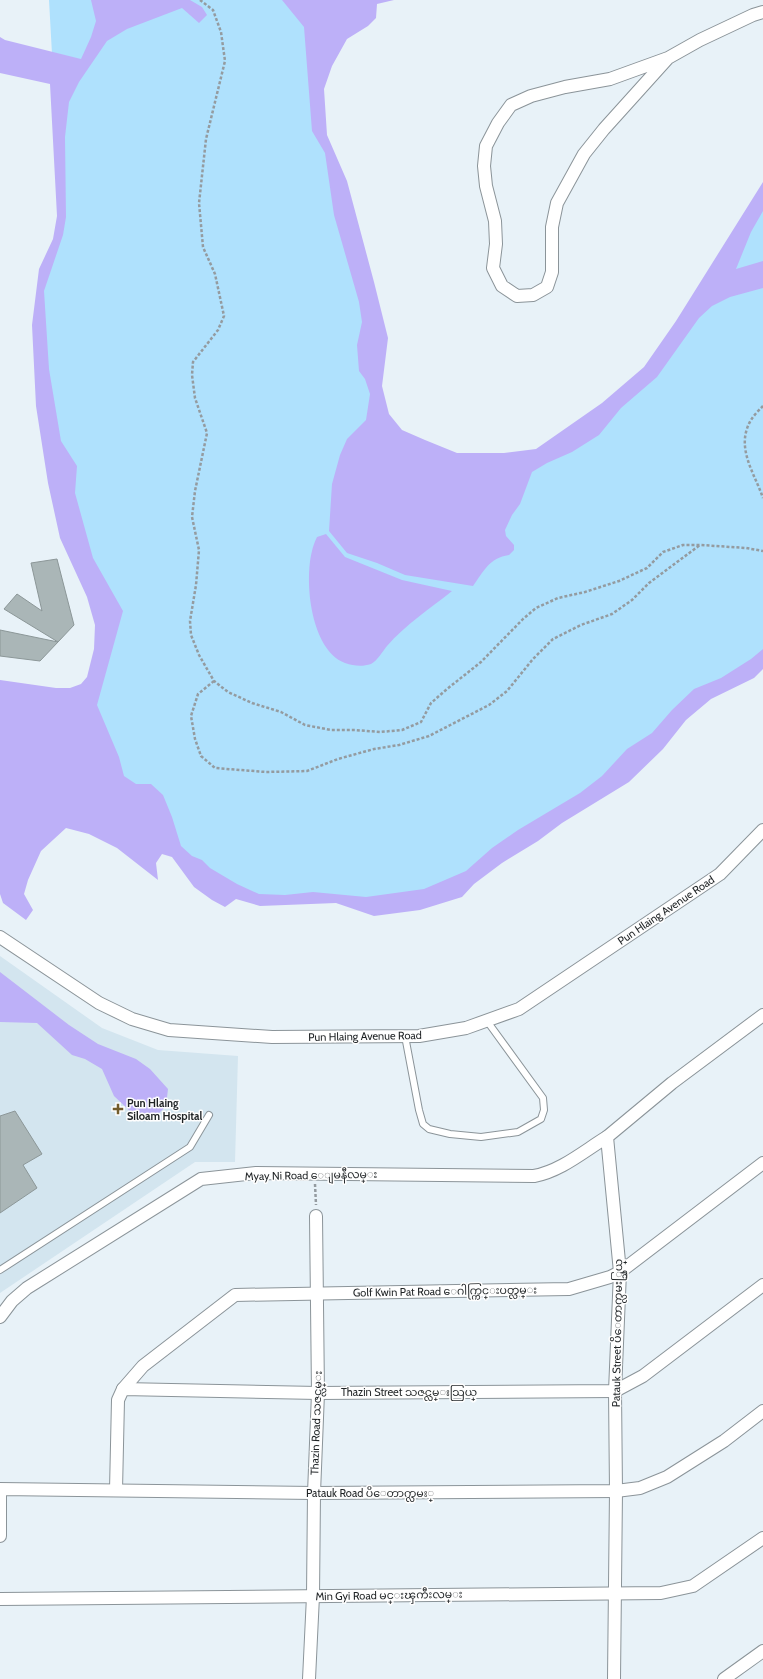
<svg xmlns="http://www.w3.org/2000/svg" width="763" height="1679" font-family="Cabin,'Noto Sans Myanmar',sans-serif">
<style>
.built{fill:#d3e5ef}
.green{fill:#afe1fd}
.water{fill:#bdb0f8}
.building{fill:#aab6b7;stroke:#8c9798}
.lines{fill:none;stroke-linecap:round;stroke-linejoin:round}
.lane-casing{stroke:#8b9499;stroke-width:8}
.street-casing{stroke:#8b9499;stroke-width:14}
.path{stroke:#949ba0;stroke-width:2.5;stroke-dasharray:3 2;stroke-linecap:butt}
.lane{stroke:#fff;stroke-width:6}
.street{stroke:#fff;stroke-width:12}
.poi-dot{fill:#725c2c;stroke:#fefefe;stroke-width:1.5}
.labels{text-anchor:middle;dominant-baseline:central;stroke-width:3;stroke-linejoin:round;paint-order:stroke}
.street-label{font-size:11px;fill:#1f2325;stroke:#fefefe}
.poi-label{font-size:11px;font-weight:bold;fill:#1f2325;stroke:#fefefe;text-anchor:start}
</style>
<rect width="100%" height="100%" fill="#e8f2f8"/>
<!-- built -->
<path class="built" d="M0,956l102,72 56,22 80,6 -3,106h-40l-195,131z"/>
<!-- green -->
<path class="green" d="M49,0h298l-27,24 -2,91 50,185 14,146 135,22 134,-97 112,-177v465l-70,48 -74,66 -159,111 -76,21 -120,-5 -182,-99 25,-184 -49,-136 -20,-157 6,-50 17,-58z"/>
<!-- water -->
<g class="water">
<path d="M91,0h99l12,7 5,8 -8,8 -17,-15 -55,21 -20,12 -28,41 -10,20 -4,35 1,80 -3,18 -19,56 5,78 12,72 16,25 -2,27 18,65 30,53 -26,94 22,52 5,19 12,8h15l12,11 9,22 9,29 11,10 10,4 8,8 27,16 22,10 26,1 28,-3 53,5 58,-8 42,-18 26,-23 26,-18 62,-37 22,-17 25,-27 25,-16 20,-23 22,-21 27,-11 30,-19 12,-10v20l-9,9 -43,21 -25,21 -23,29 -34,33 -67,41 -24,18 -36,22 -28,21 -12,13 -42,13 -46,6 -38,-13 -76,3 -24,-7 -11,8 -13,-7 -18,-13 -22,-30 -10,-3 -6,9 2,17 -41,-32 -28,-14 -23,-6 -25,23 -13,29 -4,14 9,16 -7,10 -23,-17 -3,-9v-214l56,8h14l11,-4 6,-7 7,-28 1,-24 -8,-28 -27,-59 -12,-55 -12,-77 -4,-81 7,-56 14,-30 4,-23 -7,-132 -50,-11v-36l5,3 76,19 10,-22 5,-16z"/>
<path d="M282,0h112l-17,4 -1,14 -8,8 -21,13 -15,27 -8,23 3,46 20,46 27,101 14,56 -6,48 7,28 13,16 23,10 32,13h47l32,-4 66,-46 42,-36 32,-46 87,-139v29l-12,21 -15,37 27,-8v27l-33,9 -18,9 -13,12 -42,59 -36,31 -22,27 -27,17 -25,11 -15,9 -12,32 -8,11 -7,15 1,6 8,9v5l-5,5c-20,3 -25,16 -36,31l-68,-11 -28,-12 -30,-10 -18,-22 3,-47 8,-29 7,-16 19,-19 4,-26 -5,-15 -6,-8 -2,-26 5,-23 -3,-20 -25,-87 -9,-62 -13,-22 -8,-104z"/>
<path d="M326,534l19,23 57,23 50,11c-21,17 -47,34 -65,55 -4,5 -10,15 -16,18 -9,3 -17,2 -26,-1 -34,-13 -41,-81 -33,-112 1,-5 3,-10 5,-14z"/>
<path d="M0,972l69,53 29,19 38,15 14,10 18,20 -2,17 -12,12h-14l-8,-5 -18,-17 -12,-27 -17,-10 -13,-4 -35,-32 -37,-1z"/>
</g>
<!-- building -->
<g class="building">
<path d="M57,559l17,66 -16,17 -54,-33 13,-15 25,17 -11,-48z"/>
<path d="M0,630l58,12 -18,19 -40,-5z"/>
<path d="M15,1111l27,43 -19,11 14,23 -37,25v-97z"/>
</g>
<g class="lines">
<defs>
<g id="lane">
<path d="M405,1036l14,74 4,14 6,5 21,5 31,3 37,-5 23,-13 3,-9 -1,-12 -56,-77"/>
<path d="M0,1270l190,-123 19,-32"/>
</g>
<g id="street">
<path d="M668,58l-64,71 -20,25 -27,49 -5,24v45l-5,15 -14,8 -16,1 -15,-10 -9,-18 3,-24 -1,-23 -9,-35 -2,-20 2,-20 12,-23 13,-18 20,-9 34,-9 45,-8 58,-21 32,-18 53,-25 10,-3"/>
<path d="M0,937l99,66 33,16 37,11 103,7 147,-1 47,-8 53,-19 201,-135 43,-44"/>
<path d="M0,1317l12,-16 15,-13 174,-109 55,-6 278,3c27,-5 50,-25 73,-39"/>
<path d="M123,1389l20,-23 92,-71 334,-6 41,-12 10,-5 143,-109"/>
<path d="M116,1490l2,-90 5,-11 195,4 297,-2 28,-15 120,-91"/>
<path d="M0,1536v-47l314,4 302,-2 24,-3 27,-11 57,-36 39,-30"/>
<path d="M0,1599l661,-6 32,-7 70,-48"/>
<path d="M309,1679l4,-83 1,-103 4,-100 -2,-177"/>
<path d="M614,1679l2,-188 -1,-100 5,-119 -13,-135 65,-54 91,-68"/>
<path d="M724,1679l39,-28"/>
</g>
</defs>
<!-- lane casing -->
<use href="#lane" class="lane-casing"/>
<!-- street casing -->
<use href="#street" class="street-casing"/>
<!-- path -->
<g class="path">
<path d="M200,0l13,10 8,22 4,29 -19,78 -7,64 4,44 12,27 9,42 -6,14 -25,32 -1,13 3,23 12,35 -12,58 -3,26 7,33 -3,35 -6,36 1,14 8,20 15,26 14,11 24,11 29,9 24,13 26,5h24l25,2 22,-2 19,-8 10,-19 16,-14 34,-27 42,-43 13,-11 22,-10 27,-6 34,-11 28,-13 16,-16 20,-7h18l45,3 17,3"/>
<path d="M763,406c-4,4 -9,9 -12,14 -16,27 3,52 12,78"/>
<path d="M214,681l-16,13 -7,22 4,23 6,17 14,12 51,4 41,-1 31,-12 36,-10 25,-4 30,-9 60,-31 18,-14 26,-32 20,-20 28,-14 31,-11 20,-14 17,-17 51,-38"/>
<path d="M315,1184l1,21"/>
</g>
<!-- lane -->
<use href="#lane" class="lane"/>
<!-- street -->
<use href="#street" class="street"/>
</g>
<!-- markers -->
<path class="poi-dot" d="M116 1103h4v4h4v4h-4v4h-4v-4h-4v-4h4z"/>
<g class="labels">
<!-- street labels -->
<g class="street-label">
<text transform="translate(666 910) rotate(-34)">Pun Hlaing Avenue Road</text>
<text transform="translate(365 1036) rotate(-1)">Pun Hlaing Avenue Road</text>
<text transform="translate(311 1175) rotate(-1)">Myay Ni Road ေျမနီလမ္း</text>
<text transform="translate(445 1291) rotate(-1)">Golf Kwin Pat Road ေဂါက္ကြင္းပတ္လမ္း</text>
<text transform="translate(617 1333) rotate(-89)">Patauk Street ပိေတာက္လမး္သြယ္</text>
<text x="409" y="1392">Thazin Street သဇင္လမ္းသြယ္</text>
<text transform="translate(316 1423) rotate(-88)">Thazin Road သဇင္လမ္း</text>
<text x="370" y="1493">Patauk Road ပိေတာက္လမး္</text>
<text transform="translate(389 1595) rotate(-1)">Min Gyi Road မင္းၾကီးလမ္း</text>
</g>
<!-- poi labels -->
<g class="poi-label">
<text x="127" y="1103">Pun Hlaing<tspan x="127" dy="13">Siloam Hospital</tspan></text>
</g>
</g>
</svg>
